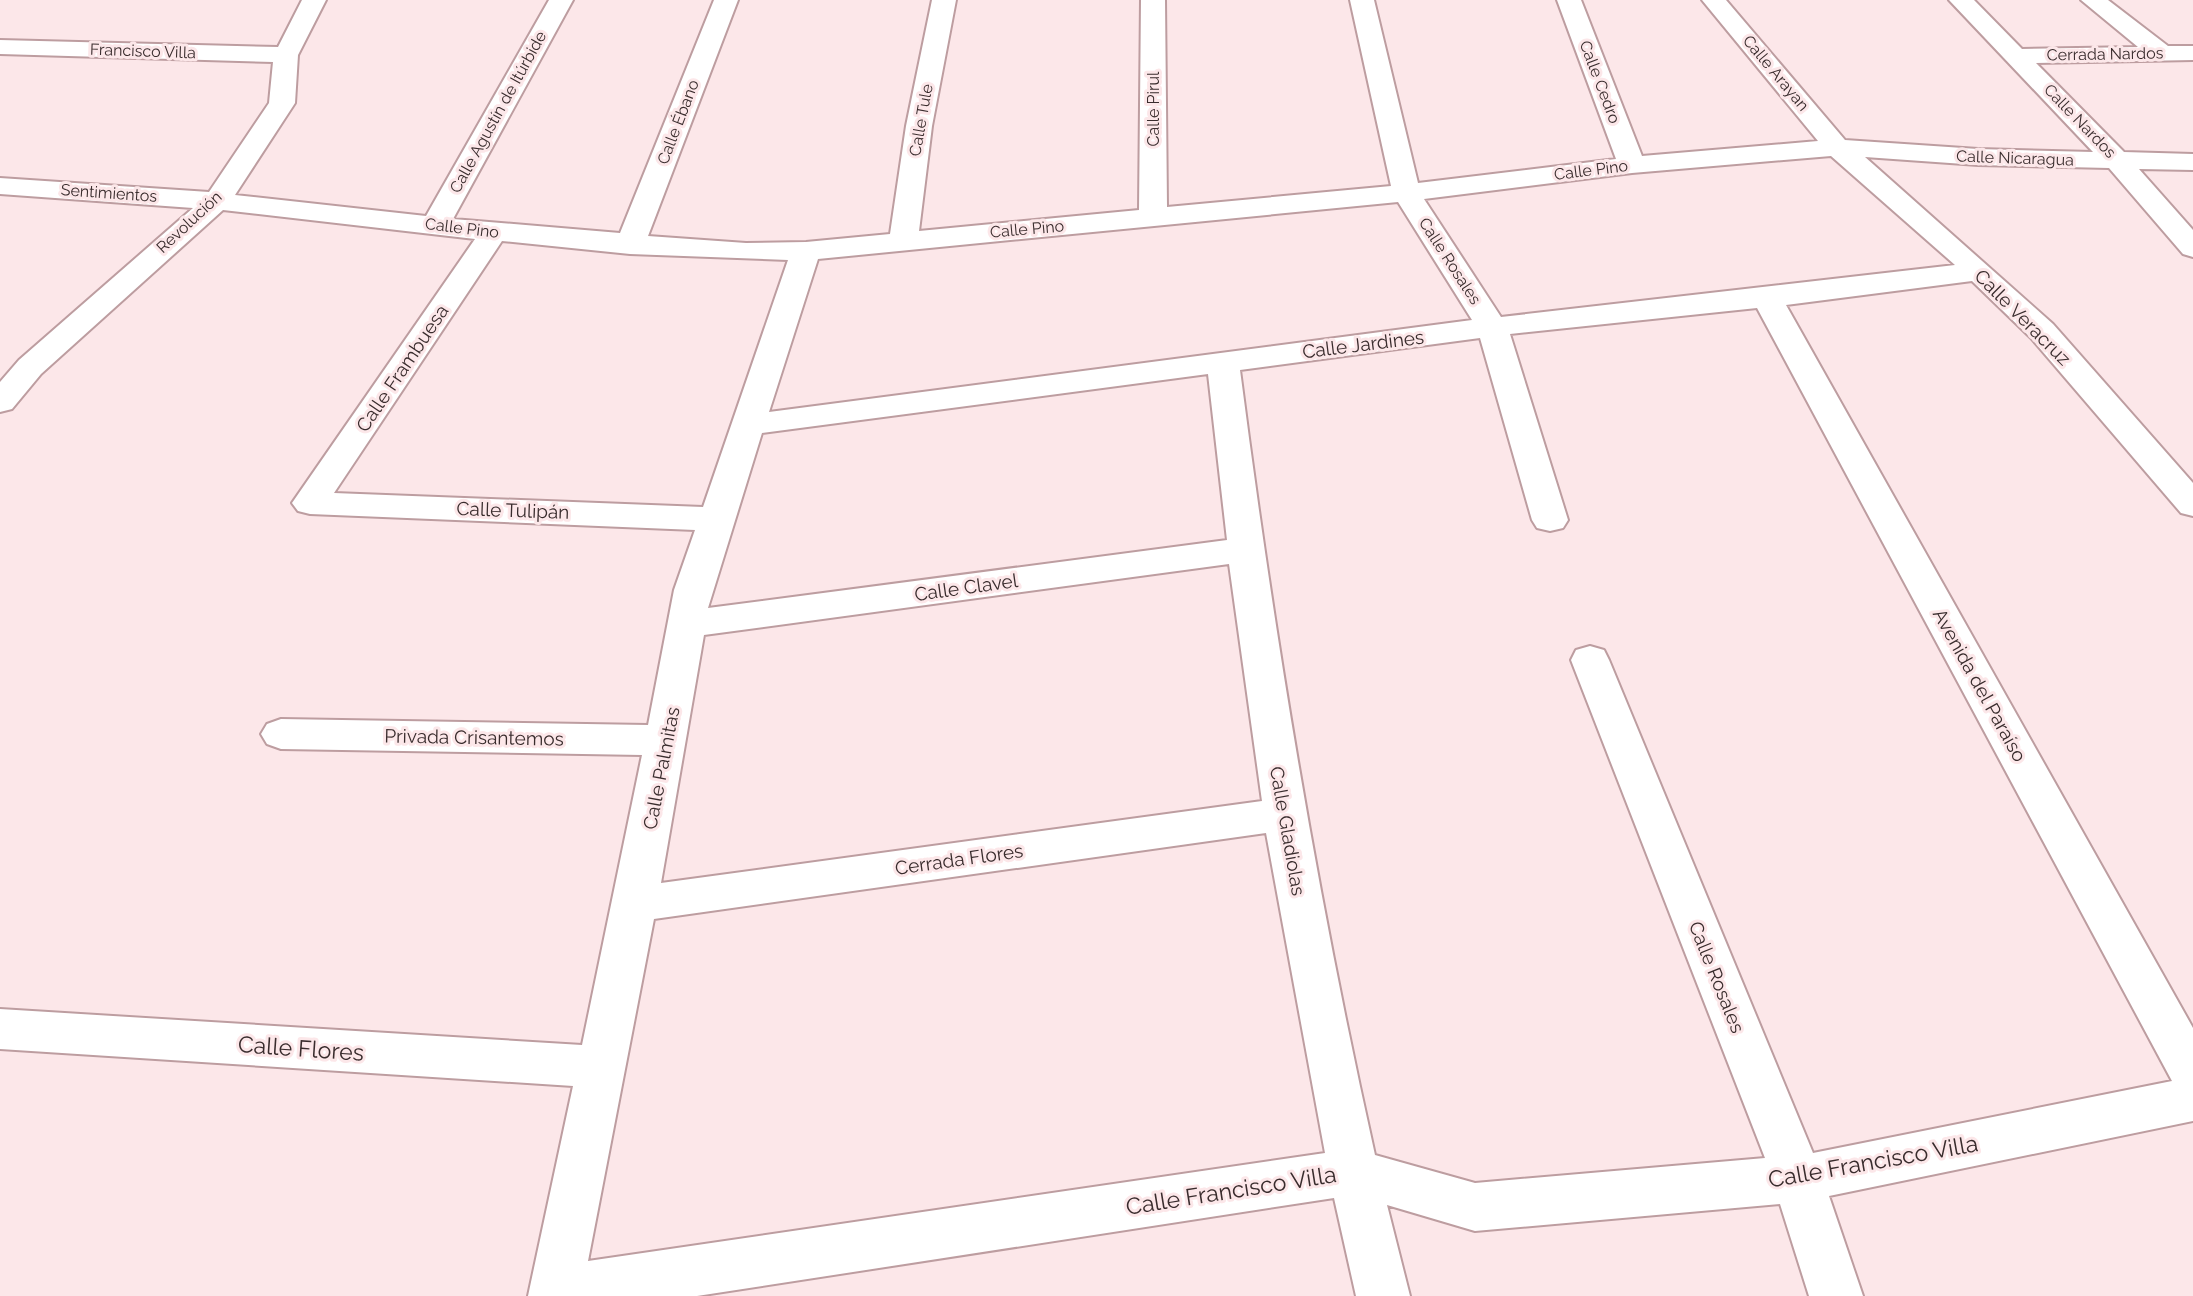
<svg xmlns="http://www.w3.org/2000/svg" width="2193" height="1296" font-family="Raleway,sans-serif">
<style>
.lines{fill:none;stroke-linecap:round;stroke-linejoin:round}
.street-casing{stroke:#bd9da0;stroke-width:4}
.street{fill:#fff;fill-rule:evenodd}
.labels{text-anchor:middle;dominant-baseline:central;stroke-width:6;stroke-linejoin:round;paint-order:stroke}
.far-street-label{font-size:16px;fill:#392c2d;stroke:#fce7e9}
.street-label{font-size:19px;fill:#392c2d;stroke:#fce7e9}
.near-street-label{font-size:23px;fill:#392c2d;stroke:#fce7e9}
</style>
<rect width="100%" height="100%" fill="#fce7e9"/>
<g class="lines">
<defs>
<path id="street" d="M302,0h24l-28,55 -3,48 -60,92 191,21 123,-216h24l-120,219 167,14 94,-233h24l-90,236 98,7 60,-1 84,-8 16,-108 26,-126h24l-24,126 -13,105 220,-21 2,-210h24l2,207 224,-21 -41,-186h24l44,183 198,-24 -59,-159h24l61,156 176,-15 -116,-141h24l119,140 133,9 115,3 -144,-152h25l48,49 116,-2 -57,-47h27l60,46h25v14l-157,3 88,89 69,2v16l-54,-1 54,61v27l-10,-3 -74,-86 -131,-3 -113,-8 188,167 140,159v33l-12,-3 -150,-175 -59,-57 -186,24 407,723v93l-364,75 34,100h-54l-29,-92 -305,27 -88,-26 23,91h-54l-22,-98 -637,98h-169l45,-210 -573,-37v-40l582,36 60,-290 -361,-6 -14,-5 -6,-10 6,-10 14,-5 367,6 26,-135 21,-60 -385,-16 -12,-3 -6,-8 183,-264 -252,-29 -182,164 -29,35 -12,3v-30l19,-22 174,-152 -193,-14v-16l209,14 60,-89 4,-41 -273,-8v-14l278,7zM1831,156l124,109 -454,52 -77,-118 208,-26zM1398,202l74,118 -703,92 49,-153zM502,241l128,13 158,6 -85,247 -369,-14zM1757,308l415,773 -359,72 -204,-493 -5,-10 -14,-4 -14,4 -5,10 194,498 -290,25 -100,-28c-58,-259 -101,-521 -135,-785l240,-32 52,182 5,8 13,3 13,-3 5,-8 -58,-186zM1208,374l19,166 -519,68 54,-175zM1229,564l33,237 -601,82 43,-248zM1266,833l59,320 -737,108 66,-342z"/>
</defs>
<!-- street casing -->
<use href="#street" class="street-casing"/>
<!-- street -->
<use href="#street" class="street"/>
</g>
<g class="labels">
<!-- far-street labels -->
<g class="far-street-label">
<text transform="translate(143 51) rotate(2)">Francisco Villa</text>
<text transform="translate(2105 54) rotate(-1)">Cerrada Nardos</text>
<text transform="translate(1776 73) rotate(50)">Calle Arayan</text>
<text transform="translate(1600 82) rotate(69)">Calle Cedro</text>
<text transform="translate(1153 109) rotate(-90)">Calle Pirul</text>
<text transform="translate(498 112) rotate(-61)">Calle Agustín de Itúrbide</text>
<text transform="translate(921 120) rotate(-80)">Calle Tule</text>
<text transform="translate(2080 121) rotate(46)">Calle Nardos</text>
<text transform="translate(678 122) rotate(-69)">Calle Ébano</text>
<text transform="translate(2015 158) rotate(2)">Calle Nicaragua</text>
<text transform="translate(1591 170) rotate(-7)">Calle Pino</text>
<text transform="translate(109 193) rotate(4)">Sentimientos</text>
<text transform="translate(189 222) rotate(-43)">Revolución</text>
<text transform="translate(462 228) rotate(7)">Calle Pino</text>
<text transform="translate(1027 229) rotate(-5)">Calle Pino</text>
<text transform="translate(1450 261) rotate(57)">Calle Rosales</text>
</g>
<!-- street labels -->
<g class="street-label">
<text transform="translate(2023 317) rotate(45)">Calle Veracruz</text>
<text transform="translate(1363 344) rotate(-7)">Calle Jardines</text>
<text transform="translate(402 368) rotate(-56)">Calle Frambuesa</text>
<text transform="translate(513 510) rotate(2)">Calle Tulipán</text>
<text transform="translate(966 587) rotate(-8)">Calle Clavel</text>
<text transform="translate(1980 685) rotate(61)">Avenida del Paraíso</text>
<text transform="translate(474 737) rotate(1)">Privada Crisantemos</text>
<text transform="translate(661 768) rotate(-79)">Calle Palmitas</text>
<text transform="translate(1288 831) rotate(80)">Calle Gladiolas</text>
<text transform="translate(959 859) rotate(-8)">Cerrada Flores</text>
<text transform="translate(1717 977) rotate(68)">Calle Rosales</text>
</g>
<!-- near-street labels -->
<g class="near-street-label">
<text transform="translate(301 1048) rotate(4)">Calle Flores</text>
<text transform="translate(1873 1161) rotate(-10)">Calle Francisco Villa</text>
<text transform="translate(1231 1190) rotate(-9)">Calle Francisco Villa</text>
</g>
</g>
</svg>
